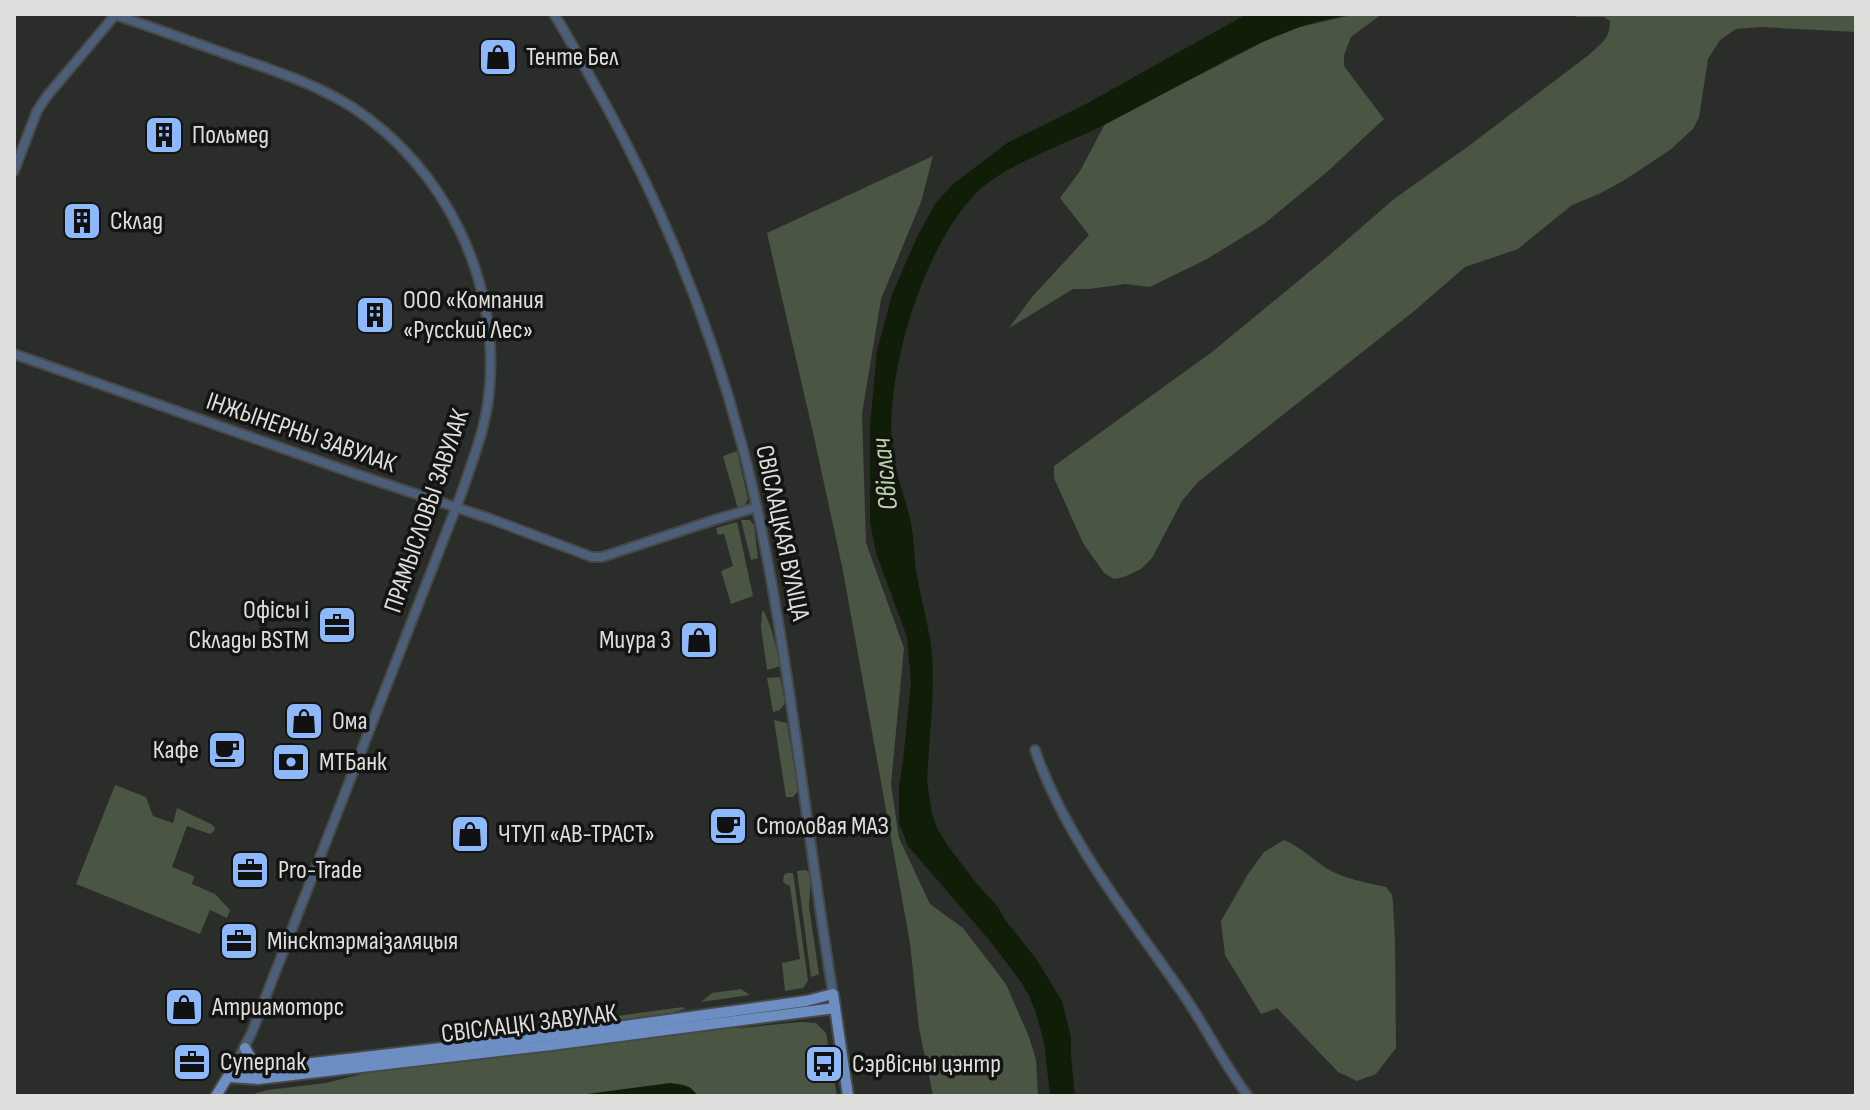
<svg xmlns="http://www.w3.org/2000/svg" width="1870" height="1110" font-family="'Sofia Sans Condensed',sans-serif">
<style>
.green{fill:#4a5543}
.water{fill:#111e07}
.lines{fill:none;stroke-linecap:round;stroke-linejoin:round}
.minor-casing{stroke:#474946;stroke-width:12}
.major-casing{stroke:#474946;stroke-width:14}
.minor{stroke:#4d5e78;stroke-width:8}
.major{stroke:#6c8ec3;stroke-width:10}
.labels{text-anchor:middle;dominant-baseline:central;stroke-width:7;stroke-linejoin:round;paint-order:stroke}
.poi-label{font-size:26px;fill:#dedfdd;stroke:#141513;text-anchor:start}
.street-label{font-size:26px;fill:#dedfdd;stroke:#141513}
.water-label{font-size:28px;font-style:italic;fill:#b8d6a5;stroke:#141513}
</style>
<rect width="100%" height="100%" fill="#2a2d29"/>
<!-- green -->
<g class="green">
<path d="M1356,14h26l-31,23 -7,18v11l40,53 -57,53 -63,52 -57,35 -57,28 -25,-3 -36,5h-16l-64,39 23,-31 57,-62 -29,-37 20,-27 25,-47 160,-83 35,-14z"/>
<path d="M1577,14h249l30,2v16l-95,-5 -25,2 -16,11 -12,19 -9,58 -6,12 -23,21 -47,31 -24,13 -27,11 -54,44 -53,18 -52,45 -215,170 -16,19 -30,57 -11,11 -17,8 -10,2 -10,-6 -21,-30 -29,-65v-12l158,-114 114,-94 68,-59 76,-54 120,-91c12,-12 20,-15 20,-33l-6,-4h-29z"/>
<path d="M933,156l-12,46 -40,97 -19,115 4,129 38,105 -13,136 8,54 31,66 33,24 43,56 23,53 7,23 2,36h-105l-14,-68 -9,-85 -67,-372 -29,-134 -47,-204z"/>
<path d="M737,451l11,48 -4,8 -6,2 -15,-53z"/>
<path d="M741,520h9l4,5 4,33 -7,2z"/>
<path d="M737,522l16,74 -22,8 -10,-33 12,-5 -9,-32 -6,1 -2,-7z"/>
<path d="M764,611l7,17 10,38 -14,4 -6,-43 1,-15z"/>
<path d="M780,677l5,26 -5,7 -7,2 -6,-34z"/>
<path d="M774,720l13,3 11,68 -5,6h-7z"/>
<path d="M115,785l31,12 7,19 20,7 4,-15 34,16 4,4 -1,3 -4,3 -23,-8 -15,41 20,8 2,2 -2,7 23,10 15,16 -3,8 -17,-8 -10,24 -124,-50z"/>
<path d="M1284,840c18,8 26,17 42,28 18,11 39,14 60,19l6,8 1,8 2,38 1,107 -20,26 -19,7 -19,-9 -61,-64 -16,6 -36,-59 -4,-34 27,-47 16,-22z"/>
<path d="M806,870l5,5 -2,32 10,67 -8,3 -14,-106z"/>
<path d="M787,873h6l15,108 -5,7 -18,3 -3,-28 18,-4 -10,-73 -5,-2 -2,-3 1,-6z"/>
<path d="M741,989l9,6 -49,7 11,-9z"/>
<path d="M683,1007l2,2 -24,7 -44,6 -6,-2 -1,-3z"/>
<path d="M801,1022l15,1 10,10 11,63h-590l20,-6 59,-7 48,-12 339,-43h27z"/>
</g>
<!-- water -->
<g class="water">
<path d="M1247,14h109c-18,3 -36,6 -53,12 -31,10 -60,25 -88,40 -36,19 -71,38 -107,57 -37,19 -92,37 -124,63 -58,49 -102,191 -91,267 3,24 13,46 18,70 3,16 3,32 5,48 5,28 13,55 16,83 3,42 -3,85 -5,127l5,33 6,16 10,16 29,38 21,23 8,14 31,39 25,41 9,36v19l4,40h-25l-6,-54 -9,-32 -6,-14 -8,-14 -31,-41 -82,-95 -9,-23v-37l4,-25 8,-78 -4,-46 -31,-84 -6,-31v-96l7,-75 15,-57 26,-59 17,-31 17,-19 55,-42 77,-38z"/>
<path d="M670,1083c11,1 22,2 27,13h-125z"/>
</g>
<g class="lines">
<defs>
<g id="minor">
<path d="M554,14c17,27 32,56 48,84 61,110 108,225 140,347 20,76 33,154 45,232 16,106 29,212 46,317"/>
<path d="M115,15c40,13 80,28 120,42 40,14 81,27 117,50 93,60 149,175 137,286 -3,34 -16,66 -27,99l-210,540 -17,33"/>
<path d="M14,171l23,-60 10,-15 69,-82"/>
<path d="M14,354l339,119 138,46 101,38h10l109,-36 46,-14"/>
<path d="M1035,750c31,90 97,170 150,247 22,32 39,68 63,99"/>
</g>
<g id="major">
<path d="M245,1048l6,11 13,10"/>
<path d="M229,1077l29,2 293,-34 284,-37"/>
<path d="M216,1096l19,-31 19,5 16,-2 325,-38 211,-29 27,-7 15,102"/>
</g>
</defs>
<!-- minor casing -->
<use href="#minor" class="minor-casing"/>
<!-- major casing -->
<use href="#major" class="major-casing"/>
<!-- minor -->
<use href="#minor" class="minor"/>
<!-- major -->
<use href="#major" class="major"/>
</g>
<!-- icons -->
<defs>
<symbol id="shop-square" viewBox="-11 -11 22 22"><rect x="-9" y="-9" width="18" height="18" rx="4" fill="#8db9fc" stroke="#141513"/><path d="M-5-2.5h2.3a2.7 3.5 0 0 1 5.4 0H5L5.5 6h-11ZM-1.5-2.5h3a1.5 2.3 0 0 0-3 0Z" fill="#111"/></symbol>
<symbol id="building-square" viewBox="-11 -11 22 22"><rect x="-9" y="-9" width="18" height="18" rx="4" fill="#8db9fc" stroke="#141513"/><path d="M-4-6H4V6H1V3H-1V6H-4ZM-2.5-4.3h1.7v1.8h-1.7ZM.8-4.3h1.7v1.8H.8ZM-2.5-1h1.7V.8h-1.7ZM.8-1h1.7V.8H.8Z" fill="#111"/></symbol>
<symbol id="office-square" viewBox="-11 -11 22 22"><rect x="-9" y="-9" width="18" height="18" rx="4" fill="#8db9fc" stroke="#141513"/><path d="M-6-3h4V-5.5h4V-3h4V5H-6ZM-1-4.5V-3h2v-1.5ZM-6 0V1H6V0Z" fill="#111"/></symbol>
<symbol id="cafe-square" viewBox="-11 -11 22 22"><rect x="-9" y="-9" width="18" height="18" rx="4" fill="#8db9fc" stroke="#141513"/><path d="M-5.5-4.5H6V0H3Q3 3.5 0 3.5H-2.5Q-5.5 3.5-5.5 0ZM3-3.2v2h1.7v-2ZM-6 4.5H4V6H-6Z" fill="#111"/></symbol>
<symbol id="bank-square" viewBox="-11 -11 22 22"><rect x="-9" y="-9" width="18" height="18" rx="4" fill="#8db9fc" stroke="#141513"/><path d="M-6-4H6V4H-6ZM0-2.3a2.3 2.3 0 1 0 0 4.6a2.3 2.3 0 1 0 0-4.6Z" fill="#111"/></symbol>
<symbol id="bus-square" viewBox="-11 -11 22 22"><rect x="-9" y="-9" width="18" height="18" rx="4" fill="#8db9fc" stroke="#141513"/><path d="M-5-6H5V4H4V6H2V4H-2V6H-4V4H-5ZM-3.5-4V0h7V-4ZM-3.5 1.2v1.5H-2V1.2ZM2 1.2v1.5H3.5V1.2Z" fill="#111"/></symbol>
</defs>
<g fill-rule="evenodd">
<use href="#shop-square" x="476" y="35" width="44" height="44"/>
<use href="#building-square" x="142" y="113" width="44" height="44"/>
<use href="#building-square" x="60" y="199" width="44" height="44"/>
<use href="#building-square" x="353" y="293" width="44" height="44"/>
<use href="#office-square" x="315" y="603" width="44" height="44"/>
<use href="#shop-square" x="677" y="618" width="44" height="44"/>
<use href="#shop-square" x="282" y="699" width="44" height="44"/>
<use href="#cafe-square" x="205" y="728" width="44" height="44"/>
<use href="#bank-square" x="269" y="740" width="44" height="44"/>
<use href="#cafe-square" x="706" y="804" width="44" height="44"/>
<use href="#shop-square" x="448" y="812" width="44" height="44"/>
<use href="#office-square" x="228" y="848" width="44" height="44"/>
<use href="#office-square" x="217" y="919" width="44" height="44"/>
<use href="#shop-square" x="162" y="985" width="44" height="44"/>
<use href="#office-square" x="170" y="1040" width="44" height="44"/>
<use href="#bus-square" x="802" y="1042" width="44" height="44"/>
</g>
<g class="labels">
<!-- poi labels -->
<g class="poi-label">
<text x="526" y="57">Тенте Бел</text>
<text x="192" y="135">Польмед</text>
<text x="110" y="221">Склад</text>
<text x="403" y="300">ООО «Компания<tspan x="403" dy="30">«Русский Лес»</tspan></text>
<text x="309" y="610" text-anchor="end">Офісы і<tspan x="309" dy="30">Склады BSTM</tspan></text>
<text x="671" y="640" text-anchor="end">Миура 3</text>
<text x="332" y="721">Ома</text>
<text x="199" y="750" text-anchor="end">Кафе</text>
<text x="319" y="762">МТБанк</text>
<text x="756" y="826">Столовая МАЗ</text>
<text x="498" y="834">ЧТУП «АВ-ТРАСТ»</text>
<text x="278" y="870">Pro-Trade</text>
<text x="267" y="941">Мінсктэрмаізаляцыя</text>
<text x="212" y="1007">Атриамоторс</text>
<text x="220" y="1062">Суперпак</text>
<text x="852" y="1064">Сэрвісны цэнтр</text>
</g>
<!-- street labels -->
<g class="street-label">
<text transform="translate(301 433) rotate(19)">ІНЖЫНЕРНЫ ЗАВУЛАК</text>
<text transform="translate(427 511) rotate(-71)">ПРАМЫСЛОВЫ ЗАВУЛАК</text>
<text transform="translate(782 533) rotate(78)">СВІСЛАЦКАЯ ВУЛІЦА</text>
<text transform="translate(529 1024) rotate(-7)">СВІСЛАЦКІ ЗАВУЛАК</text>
</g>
<!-- water labels -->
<g class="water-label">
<text transform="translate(885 474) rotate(-96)">Свіслач</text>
</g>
</g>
<!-- border -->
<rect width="1870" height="1110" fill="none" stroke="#dedfdd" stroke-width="32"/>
</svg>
